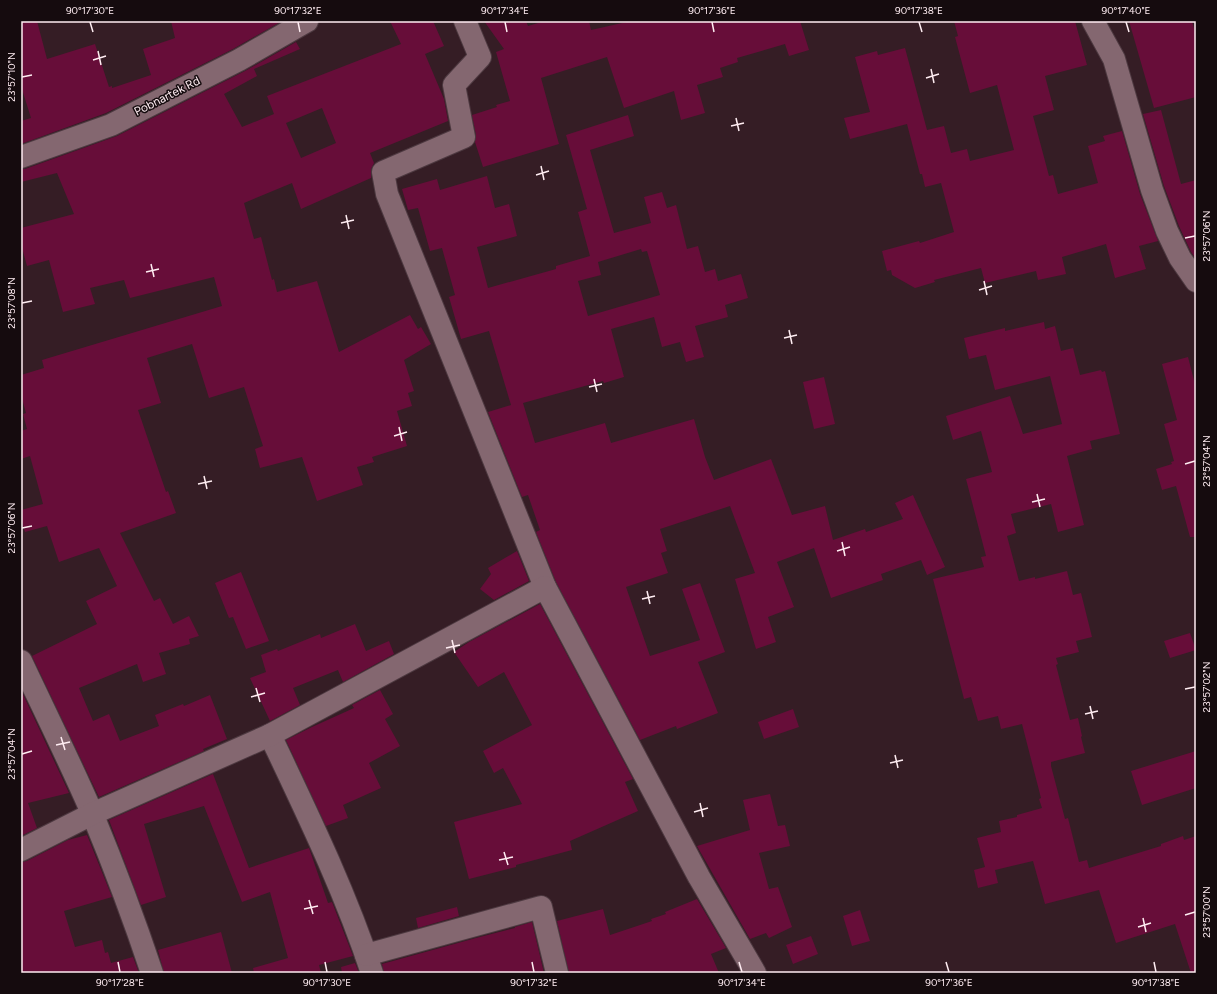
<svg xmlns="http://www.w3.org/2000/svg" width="1217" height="994" font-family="Figtree,sans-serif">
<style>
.building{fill:#670d39;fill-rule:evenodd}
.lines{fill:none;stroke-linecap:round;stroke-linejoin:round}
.street-casing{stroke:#4d3940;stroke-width:24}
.street{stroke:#846770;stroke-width:22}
.ticks{fill:none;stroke:#ffedf2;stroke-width:1.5}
.labels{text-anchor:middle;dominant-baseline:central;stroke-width:3;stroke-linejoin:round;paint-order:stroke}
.street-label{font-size:12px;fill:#ffedf2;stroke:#150b0e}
.neatline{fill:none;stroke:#ffedf2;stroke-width:1.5}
.ticks-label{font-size:10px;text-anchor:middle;fill:#ffedf2}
</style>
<rect width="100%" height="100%" fill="#351d25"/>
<!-- building -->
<g class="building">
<path d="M21,21h16l10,38 48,-15 14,43 3,-1v2l39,-13 -8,-26 32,-11 -4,-17h111l-49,28 -127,64 -85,31v-23l10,-3 -10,-32z"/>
<path d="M390,21h43l11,25 -19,8 19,45 4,22 -78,32 4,10 -3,6v9l-70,31 -9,-26 -48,20 10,36 7,-2 11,43 2,-1 3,13 40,-11 22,71 71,-37 8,14 3,-2 10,17 -27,16 10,31 -6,2 4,13 -15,5 10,35 -35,11 2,5 -17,5 6,18 -46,16 -15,-44 -42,11 -5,-19 8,-3 -19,-59 -35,11 -17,-54 -45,14 14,45 -23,7 28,82 2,-1 8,22 -56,20 34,68 6,-3 13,26 16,-8 10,20 -10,3 1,5 -31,9 7,21 -23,8 -6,-18 -58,24 14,33 16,-7 11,27 39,-15 -4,-11 28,-11 1,2 26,-11 17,44 -24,10 1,2 -105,46 -67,-141 65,-32 -11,-23 31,-15 -18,-38 -40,14 -12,-36 -22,6 -4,-13v-9l22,-6 -13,-48 -9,3v-28l6,-2 -4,-15 3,-1 -5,-18v-20l23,-7 -2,-8 180,-54 -8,-29 -84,21 -6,-18 -34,8 5,16 -32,8 -14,-52 -22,6 -6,-22v-16l53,-14 -17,-41 -36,9v-13h4l92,-33 128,-65 51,-29 4,7 -46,20 3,7 -33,18 18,33 32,-13 -7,-18 134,-52zM322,108l14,35 -35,15 -15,-35z"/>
<path d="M484,21h42l2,5 17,-5h44l2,9 40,-9h169l9,29 -20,6 -4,-12 -48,14 1,4 -18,6 3,9 -26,8 8,28 -24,7 -7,-29 -50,17 -17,-51 -66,21 18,66 -76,23 -8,-25 1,-7 -4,-20 25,-8 -1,-2 14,-4 -14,-49 8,-3z"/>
<path d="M954,21h121l12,44 -42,11 9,34 -21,6 16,60 4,-1 5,19 40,-11 -10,-37 17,-5 -2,-5 19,-5 18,63 18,47 -19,5 7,23 -31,9 -9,-34 -44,13 4,17 -28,6 -2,-9 -51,12 -4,-15 -47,12 1,2 -20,6 -23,-13 -1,-5 -4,1 -5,-20 37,-10 1,2 34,-11 -13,-49 -16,4 -3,-13h-2l-13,-50 -57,15 -6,-21 26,-6 -15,-55 22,-6 1,4 27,-7 22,82 17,-4 7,27 16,-4 3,12 44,-11 -17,-65 -27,8 -15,-56 3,-1z"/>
<path d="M1129,21h63l4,15v61l-42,11z"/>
<path d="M1161,110l20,74 15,-4v79l-5,-7 -12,-26 -15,-40 -21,-72z"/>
<path d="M628,115l6,21 -44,14 24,83 37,-10 -7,-26 18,-5 5,16 9,-3 11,44 11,-3 7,26 10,-3 3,12 23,-7 7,24 -23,7 3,12 -33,9 9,31 -18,5 -6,-20 -18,5 -8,-30 -43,12 13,48 -20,6 -1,-2 -80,22 12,40 70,-20 6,20 83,-24 11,38 9,23 57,-21 21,56 33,-9 8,34 32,-11 1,3 37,-13 -8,-16 18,-8 32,72 -18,8 -6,-15 -40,14 2,6 -52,18 -17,-50 -37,14 17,45 -26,10 8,25 -20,7 -21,-70 20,-6 -25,-67 -70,23 7,22 -6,2 7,20 -42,14 24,69 50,-16 -18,-51 18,-6 25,69 -27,10 20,51 -41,16 -1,-3 -36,14 -84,-158 -20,-50 4,-2 -12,-35 -6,2 -34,-85 23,-7 -22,-74 -28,8 -12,-42 6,-2 -13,-47 -12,3 -12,-43 -10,2 -6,-21 35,-10 3,11 47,-14 8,32 14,-4 8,32 -40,11 11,41 68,-19v-3l34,-10 -12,-44 9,-3 -21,-74zM641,249l1,3 5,-1 13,44 -72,21 -10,-35 23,-6 -3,-13z"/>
<path d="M1044,322l1,7 10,-3 6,25 12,-3 7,27 21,-5 1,2 3,-1 15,63 -30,7 2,8 -25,7 17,69 -26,7 -7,-28 -40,10 5,19 -9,3 12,45 16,-4v2l32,-8 6,24 8,-2 11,44 -16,4 3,11 -23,6 2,6 -2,1 14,55 8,-2 4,18 -1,1 4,16 -34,9v4l14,53 3,-1 11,44 8,-2 2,8 72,-22v-2l22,-8 1,4 12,-4v137h-5l-16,-49 -59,19 -17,-53 -54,14 -12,-43 -38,9 3,13 -20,5 -4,-18 11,-3 -8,-29 24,-6 -2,-11 18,-4v-2l25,-7 -3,-9 2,-1 -19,-74 -21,5 -3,-13 -20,5 -7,-24 -7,2 -31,-120 51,-12 -3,-10 5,-1 -20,-77 26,-7 -11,-41 -28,9 -7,-24 64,-20 13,38 39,-10 -12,-48 -55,14 -9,-35 -17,4 -5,-21 41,-10v3z"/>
<path d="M1188,357l8,31v149h-6l-14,-51 -14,4 -6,-21 16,-5 -1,-2 3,-1 -10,-37 13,-4 -15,-56z"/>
<path d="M824,377l11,47 -21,5 -11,-47z"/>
<path d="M517,551l12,30 -35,19 -14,-11 11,-15 -3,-6z"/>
<path d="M241,572l28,69 -23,8 -13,-32 -4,1 -14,-35z"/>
<path d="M540,604l93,175 -8,3 13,29 -68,30 2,9 -56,15v2l-47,12 -15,-57 68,-18 -19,-36 -9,5 -11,-22 49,-26 -28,-53 -26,15 -24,-35 15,-10z"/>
<path d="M355,624l11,27 23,-10 5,13 -51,28 -5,-12 -45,18 7,17 -30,16 -20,-43 16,-6 -5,-17 16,-6 1,2 42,-17 1,4z"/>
<path d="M1190,633l6,17 -26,8 -6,-17z"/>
<path d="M21,690l48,103 -41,10 9,25 -16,8z"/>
<path d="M380,690l13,24 -8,5 15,27 -31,17 12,25 -38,17 5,13 -22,8 -40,-86 26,-13 42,-19 -2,-3z"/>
<path d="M793,709l6,18 -35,12 -6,-17z"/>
<path d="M1196,751v37l-54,17 -11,-34z"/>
<path d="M213,774l36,94 60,-20 19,55 4,-1 21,54 -34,9 2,8h-67l-1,-5 35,-10 -18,-66 -28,10 -38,-96 -60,18 22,73 -25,8 -32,-85z"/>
<path d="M770,794l8,32 7,-1 5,21 -31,7 10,36 9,-2 14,40 -23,11 -3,-5 -16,6 -53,-93 53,-16 -7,-30z"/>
<path d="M87,835l25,62 -48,14 11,36 27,-7 3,13 3,-1 3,11 22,-6 6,16h-118v-111l6,-1 41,-21z"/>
<path d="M697,899l29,49 -15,6 8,19h-150l-12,-52 46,-12 7,26 42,-14 -1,-2 15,-5 -1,-2z"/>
<path d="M457,907l2,9 -41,12 -2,-10z"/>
<path d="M860,910l10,31 -18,5 -9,-30z"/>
<path d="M532,922l12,51h-160l-2,-9 94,-26 39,-10v-1z"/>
<path d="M221,932l11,41h-68l-6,-23z"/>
<path d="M811,936l7,18 -25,10 -7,-19z"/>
<path d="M355,963l4,10h-17l-1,-6z"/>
</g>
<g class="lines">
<defs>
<g id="street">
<path d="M465,21l15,36 -26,28 10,52 -81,35 4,22 158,393"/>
<path d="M1093,21l21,38 38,131 15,41 13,27 16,23"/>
<path d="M21,157l90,-32 128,-65 68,-39"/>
<path d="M21,661c24,51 49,101 71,152 22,53 42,106 60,160"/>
<path d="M270,735c37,78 75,156 102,238"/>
<path d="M21,850l71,-36 178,-79 275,-148 154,290 56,96"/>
<path d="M366,955l175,-48 16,66"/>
</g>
</defs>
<!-- street casing -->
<use href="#street" class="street-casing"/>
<!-- street -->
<use href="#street" class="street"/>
</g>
<!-- ticks -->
<path class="ticks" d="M90,22l3,10M298,22l2,10M505,22l2,10M712,22l2,10M919,22l3,10M1126,22l3,10M98,51l3,14M93,60l13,-4M931,69l3,14M22,77l10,-2M926,78l13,-4M736,118l3,13M731,126l13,-3M541,166l3,14M536,175l13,-4M346,215l3,14M341,223l13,-3M1185,238l10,-2M151,264l3,13M146,272l13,-3M984,281l3,14M979,290l13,-4M22,303l10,-2M789,330l3,14M784,338l13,-3M594,379l3,13M589,387l13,-3M399,427l3,14M394,436l13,-4M1185,464l10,-3M204,476l3,13M198,484l14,-3M1037,494l3,13M1032,502l13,-3M22,528l10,-2M842,542l3,14M837,551l13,-4M647,591l3,13M642,599l13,-3M452,640l3,13M446,648l14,-3M256,688l4,14M1185,689l10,-2M251,697l14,-4M1090,706l3,13M1085,714l13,-3M61,737l4,13M56,745l14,-3M22,754l10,-3M895,755l3,13M890,763l13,-3M700,803l3,14M694,812l14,-4M504,852l4,13M499,860l14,-3M309,900l4,14M304,909l14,-3M1185,915l10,-3M1143,918l3,14M1138,927l13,-4M118,962l2,10M325,962l2,10M532,962l2,10M739,962l3,10M946,962l3,10M1154,962l2,10"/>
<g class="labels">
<!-- street labels -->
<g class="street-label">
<text transform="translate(167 96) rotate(-27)">Pobnartek Rd</text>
</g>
</g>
<!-- border -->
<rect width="1217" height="994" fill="none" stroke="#150b0e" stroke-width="44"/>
<rect x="22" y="22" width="1173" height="950" class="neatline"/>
<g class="ticks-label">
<text x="90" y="14">90°17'30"E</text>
<text x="298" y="14">90°17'32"E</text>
<text x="505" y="14">90°17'34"E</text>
<text x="712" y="14">90°17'36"E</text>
<text x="919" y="14">90°17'38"E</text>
<text x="1126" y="14">90°17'40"E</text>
<text transform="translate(11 77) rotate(-90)" y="4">23°57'10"N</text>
<text transform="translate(1206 236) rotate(-90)" y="4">23°57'06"N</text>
<text transform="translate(11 303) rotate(-90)" y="4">23°57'08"N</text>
<text transform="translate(1206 461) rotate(-90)" y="4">23°57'04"N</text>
<text transform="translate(11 528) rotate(-90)" y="4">23°57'06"N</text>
<text transform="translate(1206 687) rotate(-90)" y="4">23°57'02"N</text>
<text transform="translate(11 754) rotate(-90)" y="4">23°57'04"N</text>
<text transform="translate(1206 912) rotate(-90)" y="4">23°57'00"N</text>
<text x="120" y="986">90°17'28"E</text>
<text x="327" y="986">90°17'30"E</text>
<text x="534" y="986">90°17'32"E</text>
<text x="742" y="986">90°17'34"E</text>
<text x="949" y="986">90°17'36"E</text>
<text x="1156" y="986">90°17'38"E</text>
</g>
</svg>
